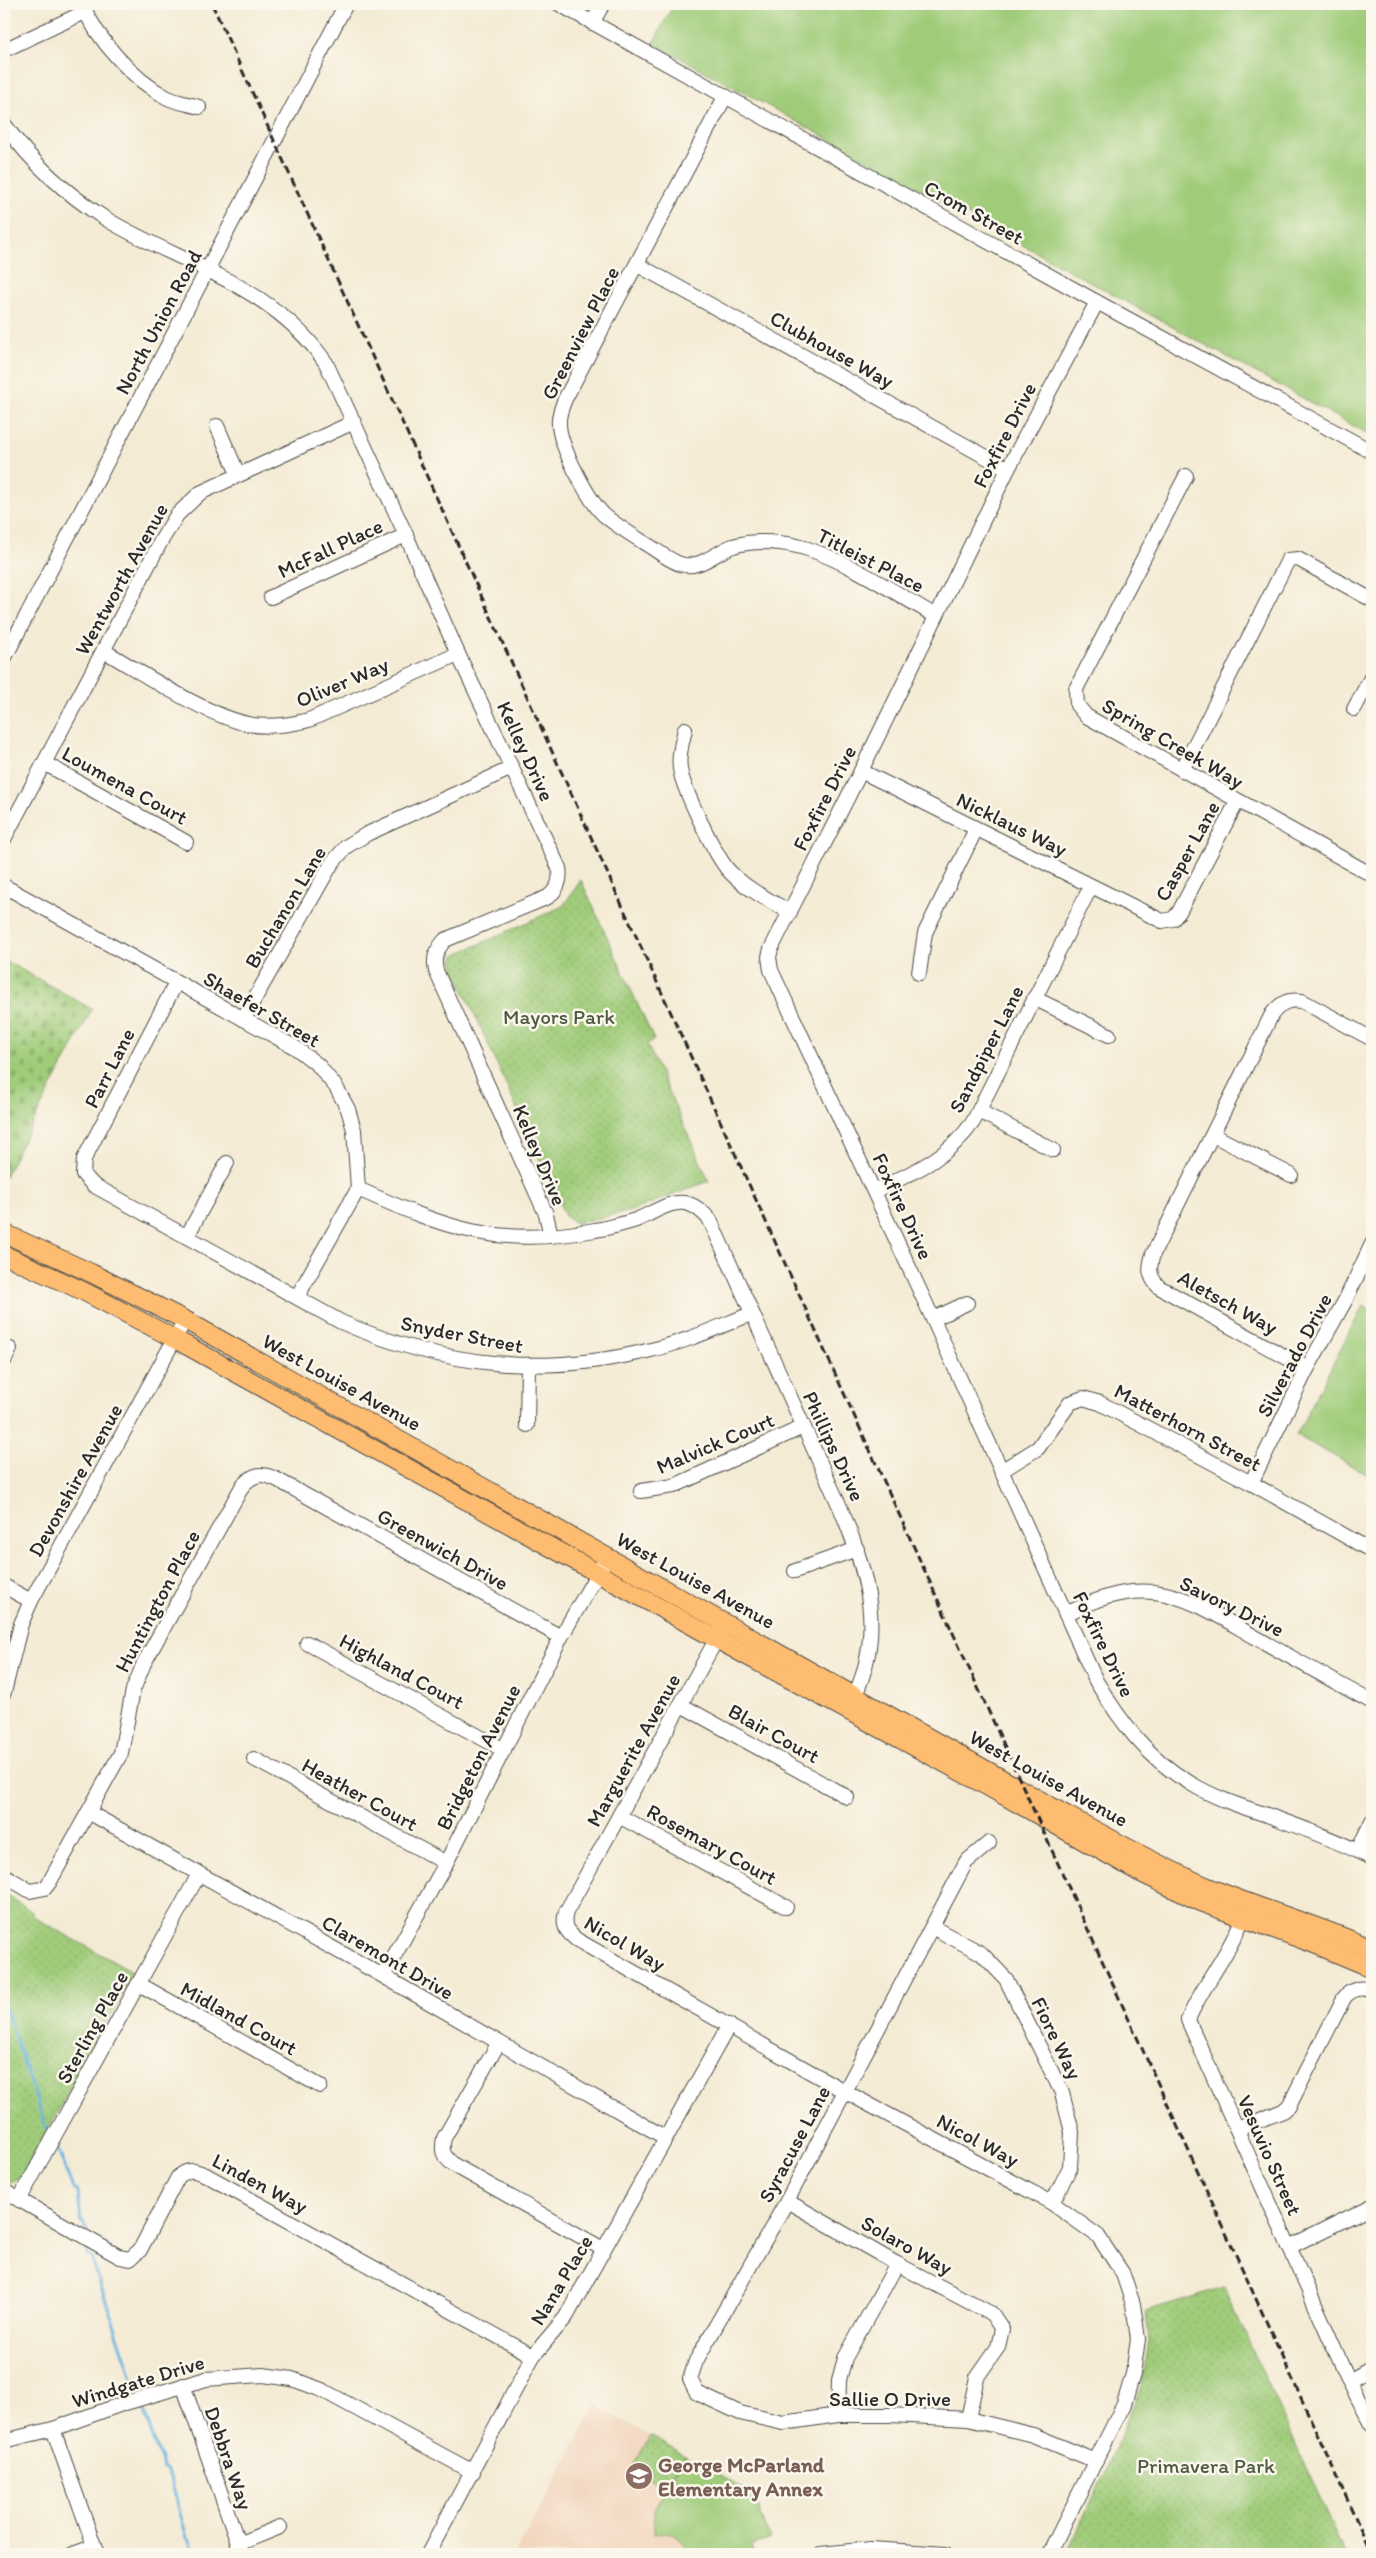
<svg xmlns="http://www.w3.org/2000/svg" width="1376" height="2558" font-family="Itim,sans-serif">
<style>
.built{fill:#f2d5bd}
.green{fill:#a0cc7a;stroke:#667c52}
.cemetery{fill:url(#cemetery-stones);stroke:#667c52}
.park{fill:url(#park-dots);stroke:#667c52}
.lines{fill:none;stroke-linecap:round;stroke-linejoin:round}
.stream{stroke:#66b4e0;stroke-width:3}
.minor-casing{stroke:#494844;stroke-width:16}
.major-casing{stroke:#494844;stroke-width:20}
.minor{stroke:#fff;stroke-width:14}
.major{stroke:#febc71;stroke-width:18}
.rail{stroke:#2b2b2b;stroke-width:3;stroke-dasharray:8 4;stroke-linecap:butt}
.labels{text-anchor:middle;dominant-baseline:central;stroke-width:5;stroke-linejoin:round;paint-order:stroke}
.street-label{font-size:21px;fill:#2b2b2b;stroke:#fbf7ec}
.park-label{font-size:21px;fill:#4e5b43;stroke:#fbf7ec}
.education-label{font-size:21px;font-weight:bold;fill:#785e54;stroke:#fbf7ec;text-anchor:start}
</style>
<defs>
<pattern id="cemetery-stones" width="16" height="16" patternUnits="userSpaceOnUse" patternTransform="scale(1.25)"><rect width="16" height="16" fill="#a0cc7a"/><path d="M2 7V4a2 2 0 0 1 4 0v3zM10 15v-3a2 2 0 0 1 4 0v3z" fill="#8aaf6a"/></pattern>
<pattern id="park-dots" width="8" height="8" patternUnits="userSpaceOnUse" patternTransform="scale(1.25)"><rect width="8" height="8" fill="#a0cc7a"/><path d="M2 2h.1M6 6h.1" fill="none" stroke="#8aaf6a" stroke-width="1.8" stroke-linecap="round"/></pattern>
</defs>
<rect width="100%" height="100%" fill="#fbf7ec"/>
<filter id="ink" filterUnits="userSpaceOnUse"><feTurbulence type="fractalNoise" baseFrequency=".02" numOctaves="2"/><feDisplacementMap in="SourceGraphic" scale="10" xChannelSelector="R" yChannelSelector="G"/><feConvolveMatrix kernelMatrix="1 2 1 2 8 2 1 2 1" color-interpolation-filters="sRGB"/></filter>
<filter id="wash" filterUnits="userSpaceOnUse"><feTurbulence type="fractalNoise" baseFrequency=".0096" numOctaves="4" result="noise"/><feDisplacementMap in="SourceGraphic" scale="20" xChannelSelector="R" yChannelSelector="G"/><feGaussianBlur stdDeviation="1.12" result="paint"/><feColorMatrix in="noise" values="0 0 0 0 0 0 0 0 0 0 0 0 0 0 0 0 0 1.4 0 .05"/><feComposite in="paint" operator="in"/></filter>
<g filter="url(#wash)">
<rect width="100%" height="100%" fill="#f4ebd4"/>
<!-- built -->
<path class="built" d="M596,2405l159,91 15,44 -18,5 3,9h-240z"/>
<!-- green -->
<g class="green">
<path d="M674,4h698v432l-719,-393z"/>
<path d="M1363,1306l9,5v166l-76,-42z"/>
<path d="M685,2455l70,41 15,44 -18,5 3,9h-63c-10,-12 -20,-27 -38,-21v-23z"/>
</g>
<!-- cemetery -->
<path class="cemetery" d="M4,960l88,49 -88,169z"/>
<!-- park -->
<g class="park">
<path d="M581,880l73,160 -7,4 62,137 -78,30 -55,12 -11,-7 -113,-252 3,-9 5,-2 103,-47z"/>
<path d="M4,1892l28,20 2,5 100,56 -113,205 -12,5 -5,-3z"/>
<path d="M1224,2287l121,267h-279l39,-81 37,-89 7,-43 -3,-30z"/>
<path d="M650,2436l35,19 -19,33 -34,-20z"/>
</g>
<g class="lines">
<!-- stream -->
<g class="stream">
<path d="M4,2004l42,124 5,6"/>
<path d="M56,2144l17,45 5,3 3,30 2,-1 4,11"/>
<path d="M87,2244v11l4,2 47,138"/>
<path d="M141,2403l22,64 5,3 19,68 3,2 5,14"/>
</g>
</g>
</g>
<g filter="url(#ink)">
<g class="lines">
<defs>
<g id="minor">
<path d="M82,4c15,35 50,75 84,93 9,5 23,7 33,10"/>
<path d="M559,4l538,298 275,150"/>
<path d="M592,23l11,-19"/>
<path d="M4,50l81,-38"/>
<path d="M725,97l-160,302c-3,8 -7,16 -6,25 0,21 30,77 45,91 14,12 31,22 47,32 9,6 22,16 33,18 17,3 34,-14 49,-19 23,-7 53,-4 75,3 45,15 87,44 128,67"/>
<path d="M4,124c27,38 62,70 102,95 77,46 167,66 220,144l80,172 52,119 101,214c2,12 -1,21 -11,29l-103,43c-9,10 -12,18 -9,31l110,243 5,22"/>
<path d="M638,265l370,204"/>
<path d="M1097,302l-89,167 -147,302 -90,178 -2,8 2,13 162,349 163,362c24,40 52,78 94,102 24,15 53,24 80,33 35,13 69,25 102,42"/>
<path d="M217,426l21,48"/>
<path d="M1186,476l-110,213 1,16 9,11 286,159"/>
<path d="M271,597l135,-62"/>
<path d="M104,651c39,22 101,64 144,73 21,4 41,1 61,-4l149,-66"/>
<path d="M4,659l342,-655"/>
<path d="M1354,709l18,-33"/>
<path d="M685,729c-3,14 -8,30 -4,45 5,20 35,83 48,97 17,18 40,29 61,41"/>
<path d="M44,763l142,79"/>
<path d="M1182,770l106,-210 10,-1 74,41"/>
<path d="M861,771l301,150 11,-2 6,-7 58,-110"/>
<path d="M4,839l157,-298 16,-26 23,-22 154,-71"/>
<path d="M4,886l292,162 22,17 18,22 12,22 6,21 4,59 -61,108"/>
<path d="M919,973l6,-40 51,-104"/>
<path d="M176,983l-92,176 -1,15 10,11 248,137c103,45 201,55 310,28 35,-8 67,-23 100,-36"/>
<path d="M1034,998l75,37"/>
<path d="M243,1019l89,-156 15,-17 20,-12 145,-66"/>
<path d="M979,1111l74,39"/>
<path d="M1213,1135l78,40"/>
<path d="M358,1189c90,40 138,59 237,41 14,-2 28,-6 41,-10 16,-6 36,-22 53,-16 9,3 15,9 21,16l130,287c28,67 47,129 10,198"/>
<path d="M874,1191c40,-19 73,-32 99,-69l118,-236"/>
<path d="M187,1236l40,-73"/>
<path d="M933,1319l34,-16"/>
<path d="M4,1361l6,-12"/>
<path d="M1307,1369l-148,-82c-11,-11 -10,-19 -6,-33l119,-240c9,-11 15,-15 30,-13l70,38"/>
<path d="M527,1425l1,-58"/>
<path d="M1001,1471l37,-23 32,-45 13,-5 17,5 151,80 121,68"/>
<path d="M1251,1483l56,-114 39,-70 26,-55"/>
<path d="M641,1491l33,-5 129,-59"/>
<path d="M795,1571l62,-22"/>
<path d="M4,1586l27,15"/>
<path d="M1066,1614c28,-14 56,-25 88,-22 36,4 71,28 101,45 39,22 78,44 117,65"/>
<path d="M721,1631l-155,281c-4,14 0,19 11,28l267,151 208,112 46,33 25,38 10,30 5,35 -5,35 -9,30 -75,150"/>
<path d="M307,1643l197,107"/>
<path d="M4,1692l17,-68 10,-23 154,-281"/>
<path d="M681,1705l166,92"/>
<path d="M254,1759l192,104"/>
<path d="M90,1813l293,163 283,162"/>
<path d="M619,1816l167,91"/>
<path d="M989,1843l-23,19 -179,339 -91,160 -6,18 7,14 43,20 43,10 55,-8h53l77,4 65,16 63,26"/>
<path d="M1358,1850l14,-29"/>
<path d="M4,1875l26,16 15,-3 4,-5 72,-130 12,-63 11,-27 99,-178c12,-12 18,-12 33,-6l285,158"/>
<path d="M1245,1910c-11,39 -42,73 -57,110l161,361 23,44"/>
<path d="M932,1927l49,26 25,26 56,114 10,39 -2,35 -18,36"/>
<path d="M383,1976l63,-113 115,-226 42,-73"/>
<path d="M139,1984l181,102"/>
<path d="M498,2044l-54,94c-3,14 -1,18 10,27l149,84"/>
<path d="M1237,2129l46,-18 6,-5 55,-108c7,-9 18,-12 28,-7"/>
<path d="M4,2191l116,66 10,2 10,-9 38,-73c11,-9 16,-7 28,-2l327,181"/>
<path d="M19,2200l180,-326"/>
<path d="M787,2201l110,63 95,50 10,15 -4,18 -21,30 -9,42"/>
<path d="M1289,2247l83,-41"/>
<path d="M1349,2381l23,-13"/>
<path d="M183,2385l59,169"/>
<path d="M838,2415l1,-35 6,-22 52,-94"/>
<path d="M53,2429l44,125"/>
<path d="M4,2441l49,-12 69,-25 84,-25 57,-4 29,4 30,11 151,82"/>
<path d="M238,2544l42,-17"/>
<path d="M73,2554l22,-8"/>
<path d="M428,2554l105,-198 33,-39 163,-292"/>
<path d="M822,2554l49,-5 75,5"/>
</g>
<g id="major">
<path d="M4,1233l87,40 94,47 883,496c46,24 92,51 140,71 54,23 110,38 164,62"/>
<path d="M4,1255l79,36 92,48 572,317 240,130 152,86 64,31 109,40 60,25"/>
</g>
</defs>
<!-- minor casing -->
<use href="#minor" class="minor-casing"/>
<!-- major casing -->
<use href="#major" class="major-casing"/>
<!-- minor -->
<use href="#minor" class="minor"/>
<!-- major -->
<use href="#major" class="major"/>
<!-- rail -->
<path class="rail" d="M212,4l1160,2550"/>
</g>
</g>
<!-- icons -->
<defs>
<symbol id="school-disc" viewBox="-11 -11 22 22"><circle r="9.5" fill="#8d6e63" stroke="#fbf7ec"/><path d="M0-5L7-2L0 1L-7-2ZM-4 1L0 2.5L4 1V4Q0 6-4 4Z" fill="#fff"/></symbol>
</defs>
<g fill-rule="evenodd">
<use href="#school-disc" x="623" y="2460" width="32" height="32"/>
</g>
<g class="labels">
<!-- street labels -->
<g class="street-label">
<text transform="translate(974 212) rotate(29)">Crom Street</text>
<text transform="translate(158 322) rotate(-62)">North Union Road</text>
<text transform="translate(580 333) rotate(-63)">Greenview Place</text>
<text transform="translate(832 349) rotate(29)">Clubhouse Way</text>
<text transform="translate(1004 435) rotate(-63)">Foxfire Drive</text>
<text transform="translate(330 548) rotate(-25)">McFall Place</text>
<text transform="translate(871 560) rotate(27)">Titleist Place</text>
<text transform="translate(121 579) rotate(-61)">Wentworth Avenue</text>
<text transform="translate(342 682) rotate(-23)">Oliver Way</text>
<text transform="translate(1173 743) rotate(30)">Spring Creek Way</text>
<text transform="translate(526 751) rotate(65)">Kelley Drive</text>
<text transform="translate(125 785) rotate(29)">Loumena Court</text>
<text transform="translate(824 798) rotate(-63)">Foxfire Drive</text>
<text transform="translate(1012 824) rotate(26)">Nicklaus Way</text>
<text transform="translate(1187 851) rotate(-61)">Casper Lane</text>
<text transform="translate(285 907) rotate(-59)">Buchanon Lane</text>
<text transform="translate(262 1009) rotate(30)">Shaefer Street</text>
<text transform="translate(986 1049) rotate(-63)">Sandpiper Lane</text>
<text transform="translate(109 1068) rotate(-63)">Parr Lane</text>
<text transform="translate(540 1155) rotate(67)">Kelley Drive</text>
<text transform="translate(903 1206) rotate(65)">Foxfire Drive</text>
<text transform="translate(1228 1302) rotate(29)">Aletsch Way</text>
<text transform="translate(462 1334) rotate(11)">Snyder Street</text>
<text transform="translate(1294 1355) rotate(-62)">Silverado Drive</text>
<text transform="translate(342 1382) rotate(29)">West Louise Avenue</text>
<text transform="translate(1188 1427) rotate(28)">Matterhorn Street</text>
<text transform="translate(715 1443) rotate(-23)">Malvick Court</text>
<text transform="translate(834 1446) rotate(65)">Phillips Drive</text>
<text transform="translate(75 1480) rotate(-61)">Devonshire Avenue</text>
<text transform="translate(443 1549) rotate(29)">Greenwich Drive</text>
<text transform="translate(696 1580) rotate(29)">West Louise Avenue</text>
<text transform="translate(157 1601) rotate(-62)">Huntington Place</text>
<text transform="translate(1232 1606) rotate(26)">Savory Drive</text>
<text transform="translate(1104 1644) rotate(64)">Foxfire Drive</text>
<text transform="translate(402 1671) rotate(28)">Highland Court</text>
<text transform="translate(774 1733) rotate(29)">Blair Court</text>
<text transform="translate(633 1750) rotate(-61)">Marguerite Avenue</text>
<text transform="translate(478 1757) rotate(-63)">Bridgeton Avenue</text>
<text transform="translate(1049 1778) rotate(29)">West Louise Avenue</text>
<text transform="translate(360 1794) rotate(29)">Heather Court</text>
<text transform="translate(712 1844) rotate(29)">Rosemary Court</text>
<text transform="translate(625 1943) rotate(30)">Nicol Way</text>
<text transform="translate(388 1957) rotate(30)">Claremont Drive</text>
<text transform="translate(239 2018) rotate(29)">Midland Court</text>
<text transform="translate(92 2027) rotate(-61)">Sterling Place</text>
<text transform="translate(1057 2038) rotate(64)">Fiore Way</text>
<text transform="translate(978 2140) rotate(28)">Nicol Way</text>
<text transform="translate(794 2144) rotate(-62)">Syracuse Lane</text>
<text transform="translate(1270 2155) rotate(66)">Vesuvio Street</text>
<text transform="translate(260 2183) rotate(28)">Linden Way</text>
<text transform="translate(907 2245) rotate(29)">Solaro Way</text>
<text transform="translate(561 2280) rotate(-59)">Nana Place</text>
<text transform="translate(138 2381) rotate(-17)">Windgate Drive</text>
<text x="890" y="2398">Sallie O Drive</text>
<text transform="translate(229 2458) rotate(71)">Debbra Way</text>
</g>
<!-- park labels -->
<g class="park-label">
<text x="559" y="1016">Mayors Park</text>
<text x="1206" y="2465">Primavera Park</text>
</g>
<!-- education labels -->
<g class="education-label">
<text x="658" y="2464">George McParland<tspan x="658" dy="24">Elementary Annex</tspan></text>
</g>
</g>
<!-- margin -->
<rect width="1376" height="2558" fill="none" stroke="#fbf7ec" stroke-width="20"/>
</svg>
